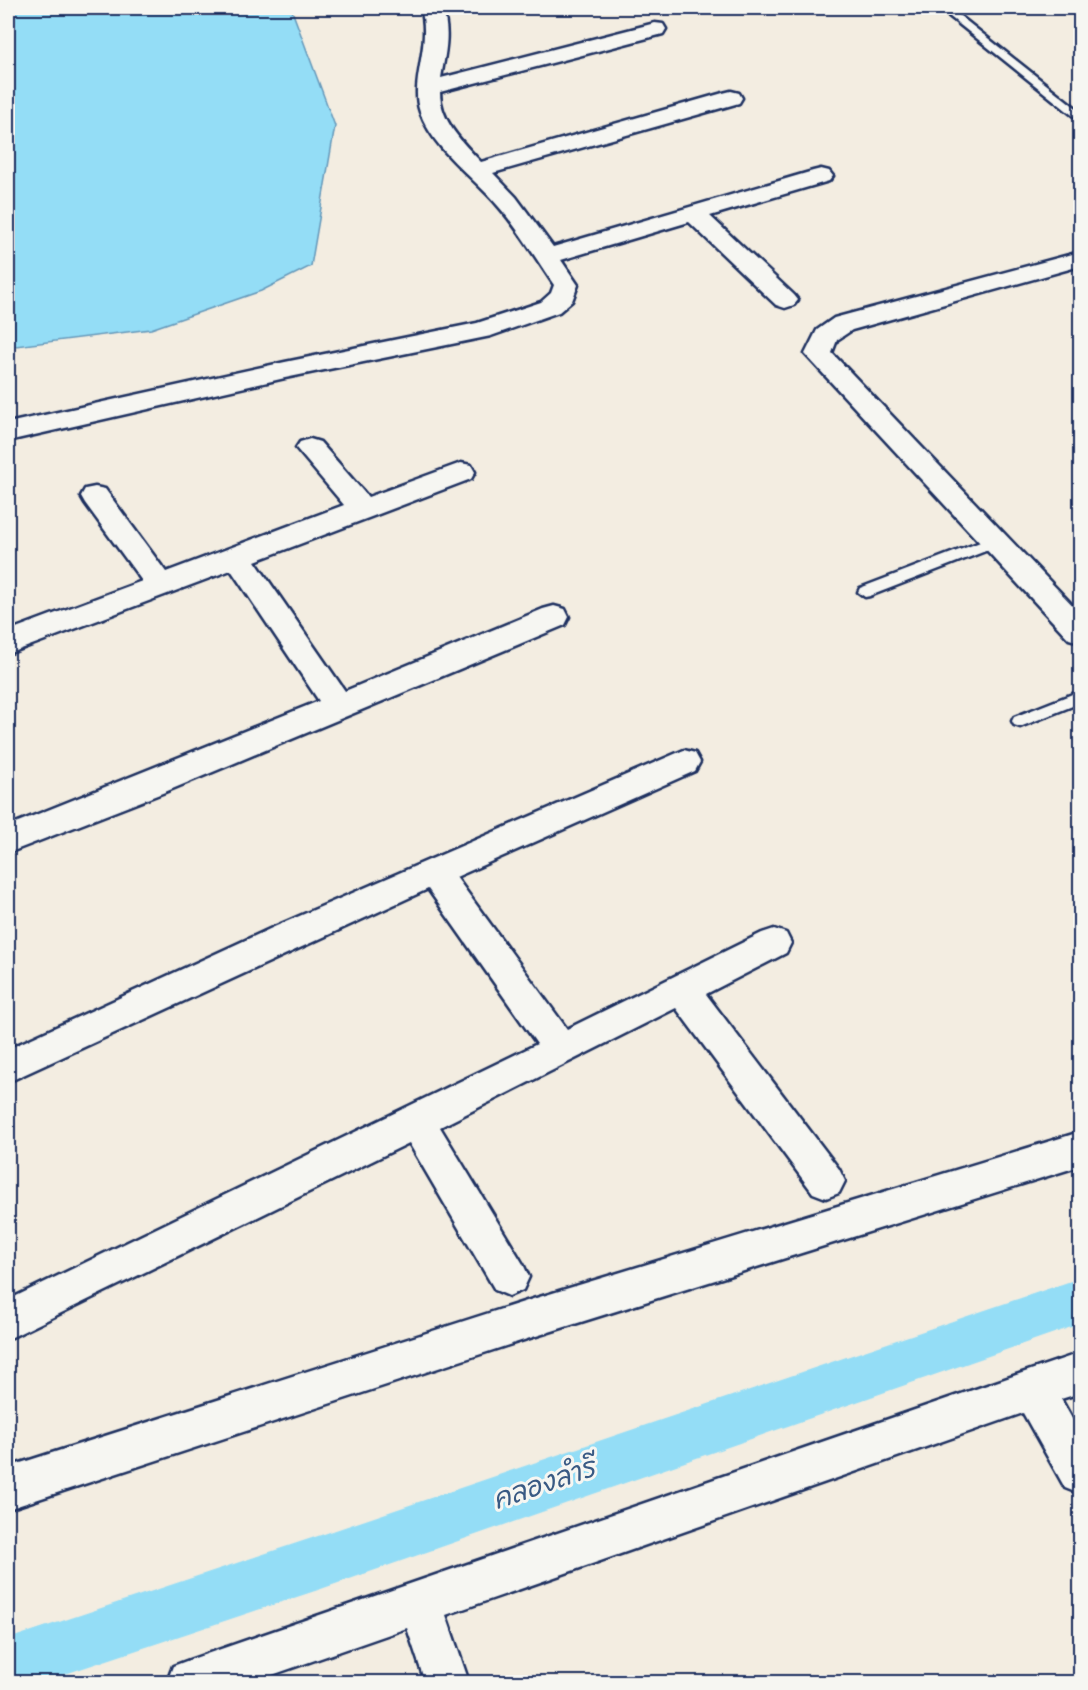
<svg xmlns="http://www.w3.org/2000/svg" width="1088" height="1690" font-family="'Comic Neue','Playpen Sans Thai',sans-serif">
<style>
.water{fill:#94ddf6;stroke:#6497b9;stroke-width:1.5}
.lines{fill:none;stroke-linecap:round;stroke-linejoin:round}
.canal{fill:#94ddf6;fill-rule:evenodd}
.lane-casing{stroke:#1b2f5e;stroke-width:5}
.street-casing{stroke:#1b2f5e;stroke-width:5}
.lane{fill:#f6f6f2;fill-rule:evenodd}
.street{fill:#f6f6f2;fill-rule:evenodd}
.labels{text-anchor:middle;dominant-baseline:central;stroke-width:6;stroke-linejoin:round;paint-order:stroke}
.near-water-label{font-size:27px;font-style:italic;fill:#395a84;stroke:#f6f6f2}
</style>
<rect width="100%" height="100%" fill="#f3ede1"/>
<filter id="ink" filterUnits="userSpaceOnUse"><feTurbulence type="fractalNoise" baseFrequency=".0167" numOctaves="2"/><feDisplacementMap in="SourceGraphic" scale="12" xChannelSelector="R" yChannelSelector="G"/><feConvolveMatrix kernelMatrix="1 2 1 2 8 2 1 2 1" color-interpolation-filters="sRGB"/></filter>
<g filter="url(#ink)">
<!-- water -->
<path class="water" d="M8,8h283l44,118 -24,140 -50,25 -110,38 -143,18z"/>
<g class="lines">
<!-- canal -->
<path class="canal" d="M1080,1278v46l-759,265 -280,93h-33v-43l313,-104z"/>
<defs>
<g id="lane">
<path d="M939,8h11l130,103v8l-4,-1z"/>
<path d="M996,536l5,1 2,4 -2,4 -131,51 -5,1 -7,-5 2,-4z"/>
<path d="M1080,691v12l-60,24 -6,-2 -2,-4 2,-4z"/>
</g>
<g id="street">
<path d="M421,8h21c9,24 3,46 -1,70l214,-55 8,1 3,5 -3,5 -223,58c0,29 22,50 41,70l242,-69 8,-2 8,2 3,5 -3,5 -246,70 23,24 37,50 260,-76 8,-2 8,2 4,5 -4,5 -119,35 84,79 4,5 -4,5 -9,3 -9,-3 -87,-83 -128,38 17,25 -6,16 -13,11 -68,24 -206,42 -277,63v-18l277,-61 192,-39 64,-21 10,-9 3,-8c-18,-26 -34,-54 -55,-78 -26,-31 -65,-56 -79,-95 -11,-31 12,-66 1,-104z"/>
<path d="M1080,252v14l-228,64 -15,10 -5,13 248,260v29l-11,-3 -264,-285 12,-24 17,-12z"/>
<path d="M310,439l10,3 48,55 93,-34 10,2 4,7 -4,7 -216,82 90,130 198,-82 11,-3 11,3 4,8 -4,8 -400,167 -157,61v-27l311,-125 -88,-131 -223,84v-23l134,-50 -57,-78 -4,-7 4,-7 10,-2 10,2 61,83 178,-67 -48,-57 4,-6z"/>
<path d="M684,750l11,3 5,9 -5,9 -239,106 111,152 195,-96 12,-4 12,4 5,10 -5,10 -80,41 133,175 6,12 -6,12 -13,5 -13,-5 -137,-185 -236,119 83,137 6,13 -6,13 -14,6 -14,-6 -86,-147 -401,196v-39l529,-256 -109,-155 -420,193v-33l266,-122z"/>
<path d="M1080,1132v34l-547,171 -525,172v-42l525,-168z"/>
<path d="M1080,1353v40l-19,6 19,34v61l-15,-6 -42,-75 -577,202 23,67h-44l-18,-54 -155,54h-85l6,-16 16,-6z"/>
</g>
</defs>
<!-- lane casing -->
<use href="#lane" class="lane-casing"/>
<!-- street casing -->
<use href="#street" class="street-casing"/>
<!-- lane -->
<use href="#lane" class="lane"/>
<!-- street -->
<use href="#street" class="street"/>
</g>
</g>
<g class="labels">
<!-- near-water labels -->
<g class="near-water-label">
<text transform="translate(544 1484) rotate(-19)">คลองลำรี</text>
</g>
</g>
<!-- margin -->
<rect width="1088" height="1690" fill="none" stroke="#f6f6f2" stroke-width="30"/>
<rect x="15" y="15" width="1058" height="1660" fill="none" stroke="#1b2f5e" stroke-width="2" filter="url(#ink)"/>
</svg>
